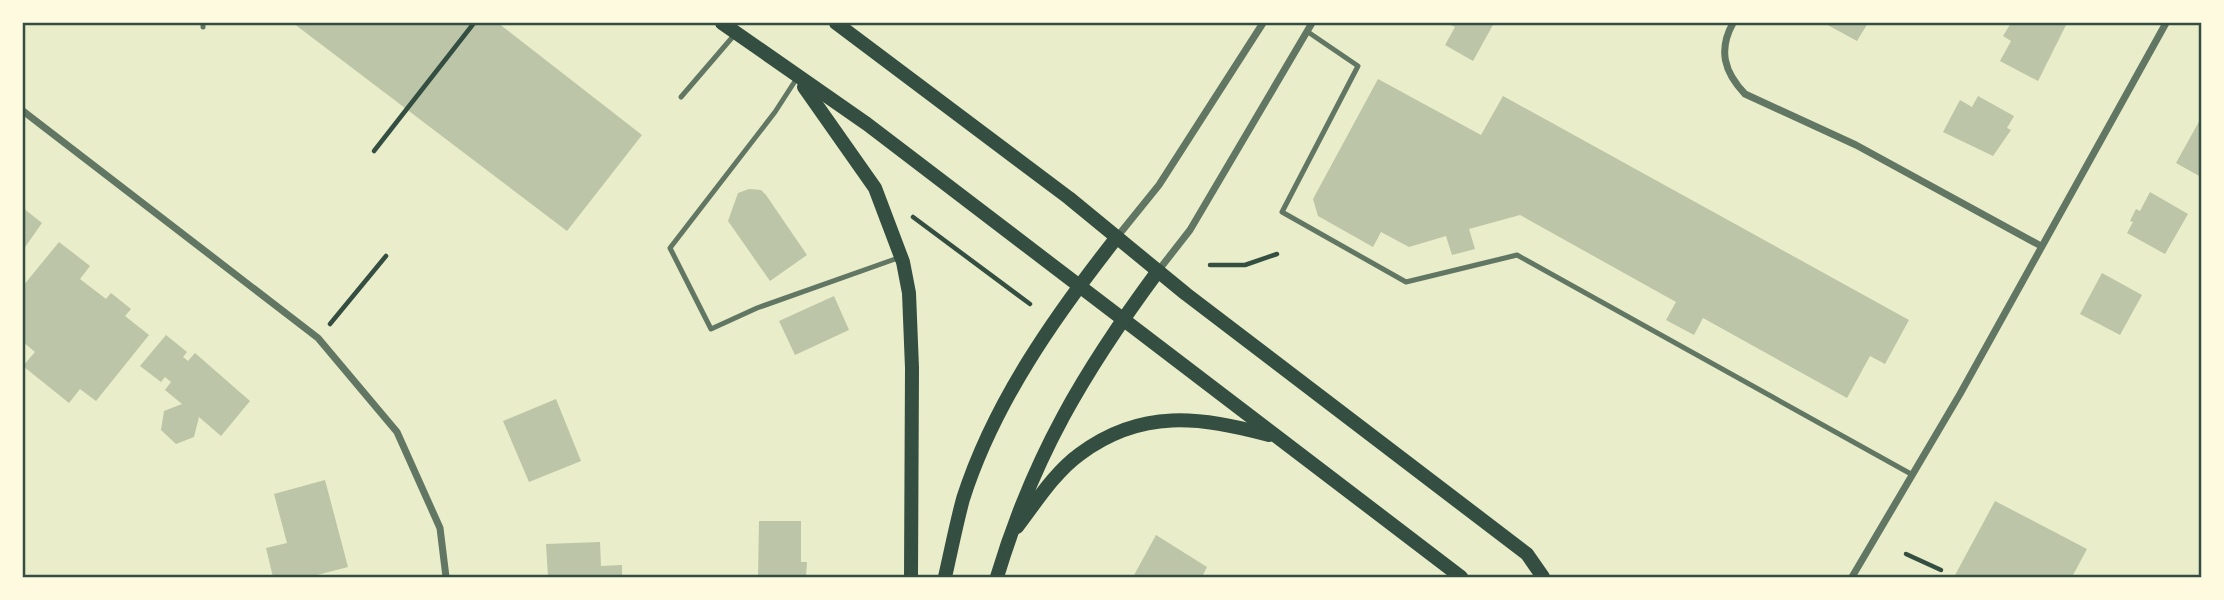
<svg xmlns="http://www.w3.org/2000/svg" width="2224" height="600" font-family="'DM Sans',sans-serif">
<style>
.building{fill:#bcc5a7}
.lines{fill:none;stroke-linecap:round;stroke-linejoin:round}
.path{stroke:#344e41;stroke-width:4.5}
.service{stroke:#617663;stroke-width:5}
.minor{stroke:#617663;stroke-width:7}
.secondary{stroke:#344e41;stroke-width:14}
.neatline{fill:none;stroke:#344e41;stroke-width:2.5}
</style>
<rect width="100%" height="100%" fill="#e9edc9"/>
<!-- building -->
<g class="building">
<path d="M293,23h205l144,112 -75,96z"/>
<path d="M1446,23h48l-21,38 -28,-16 10,-18z"/>
<path d="M1824,23h44l-11,18z"/>
<path d="M2011,23h56l-29,58 -38,-20 11,-20 -8,-5z"/>
<path d="M1378,79l103,56 22,-39 406,224 -24,44 -15,-8 -23,42 -144,-80 -9,17 -28,-15 10,-18 -156,-87 -51,14 6,20 -23,6 -6,-19 -37,11 -28,-15 -8,15 -55,-31 -5,-17z"/>
<path d="M1978,96l36,20 -7,12 4,2 -18,26 -50,-24 17,-32 12,7z"/>
<path d="M2201,118v59l-25,-14z"/>
<path d="M749,189l12,1 5,5 41,60 -37,26 -42,-60 10,-28z"/>
<path d="M2150,192l38,22 -23,40 -38,-21 6,-11 -3,-1 6,-12 4,2z"/>
<path d="M23,208l19,15 -19,27z"/>
<path d="M59,242l31,24 -10,13 26,20 5,-6 20,16 -6,7 24,19 -53,66 -16,-12 -11,14 -46,-37 12,-14 -12,-10v-56z"/>
<path d="M2102,273l40,22 -22,40 -40,-21z"/>
<path d="M834,296l15,34 -54,25 -16,-34z"/>
<path d="M166,335l21,17 -4,5 5,4 7,-8 55,48 -29,35 -22,-19 -5,20 -18,7 -15,-14 3,-19 18,-7 -17,-14 6,-8 -6,-5 -4,5 -21,-16z"/>
<path d="M556,399l25,62 -52,21 -26,-61z"/>
<path d="M325,480l23,87 -39,10h-36l-7,-29 21,-5 -13,-49z"/>
<path d="M1995,501l92,48 -15,28h-118z"/>
<path d="M759,521h42v41h6l-1,15h-48z"/>
<path d="M1156,535l51,32 -5,10h-69z"/>
<path d="M600,542l1,24 21,-1v12h-74l-2,-33z"/>
</g>
<g class="lines">
<!-- path -->
<g class="path">
<path d="M374,151l100,-128"/>
<path d="M913,217l117,87"/>
<path d="M1210,265h35l32,-11"/>
<path d="M330,324l56,-68"/>
<path d="M1906,554l35,16"/>
</g>
<!-- service -->
<g class="service">
<path d="M203,23v4"/>
<path d="M1308,32l50,34 -76,146 124,70 111,-27 394,219"/>
<path d="M797,78l-22,34 -105,136 41,81 46,-21 141,-50"/>
<path d="M681,97l55,-64"/>
</g>
<!-- minor -->
<g class="minor">
<path d="M1733,23c-15,27 -9,49 12,71l111,51 185,101"/>
<path d="M23,111l295,227 79,94 43,96 6,49"/>
<path d="M1117,237l42,-52 104,-162"/>
<path d="M1158,271l32,-41 122,-207"/>
<path d="M1852,577l108,-183 206,-371"/>
</g>
<!-- secondary -->
<g class="secondary">
<path d="M722,23l145,101 594,453"/>
<path d="M836,23l233,175 117,96 341,260 16,23"/>
<path d="M804,87l71,101 28,74 6,31 3,75 -1,209"/>
<path d="M1017,527c19,-25 38,-55 63,-73 62,-46 120,-37 189,-19"/>
<path d="M945,577c6,-26 11,-52 18,-78 31,-97 92,-183 154,-262"/>
<path d="M997,577c36,-120 87,-206 161,-306"/>
</g>
</g>
<!-- border -->
<rect width="2224" height="600" fill="none" stroke="#fefae0" stroke-width="49"/>
<rect x="24" y="24" width="2176" height="552" class="neatline"/>
</svg>
